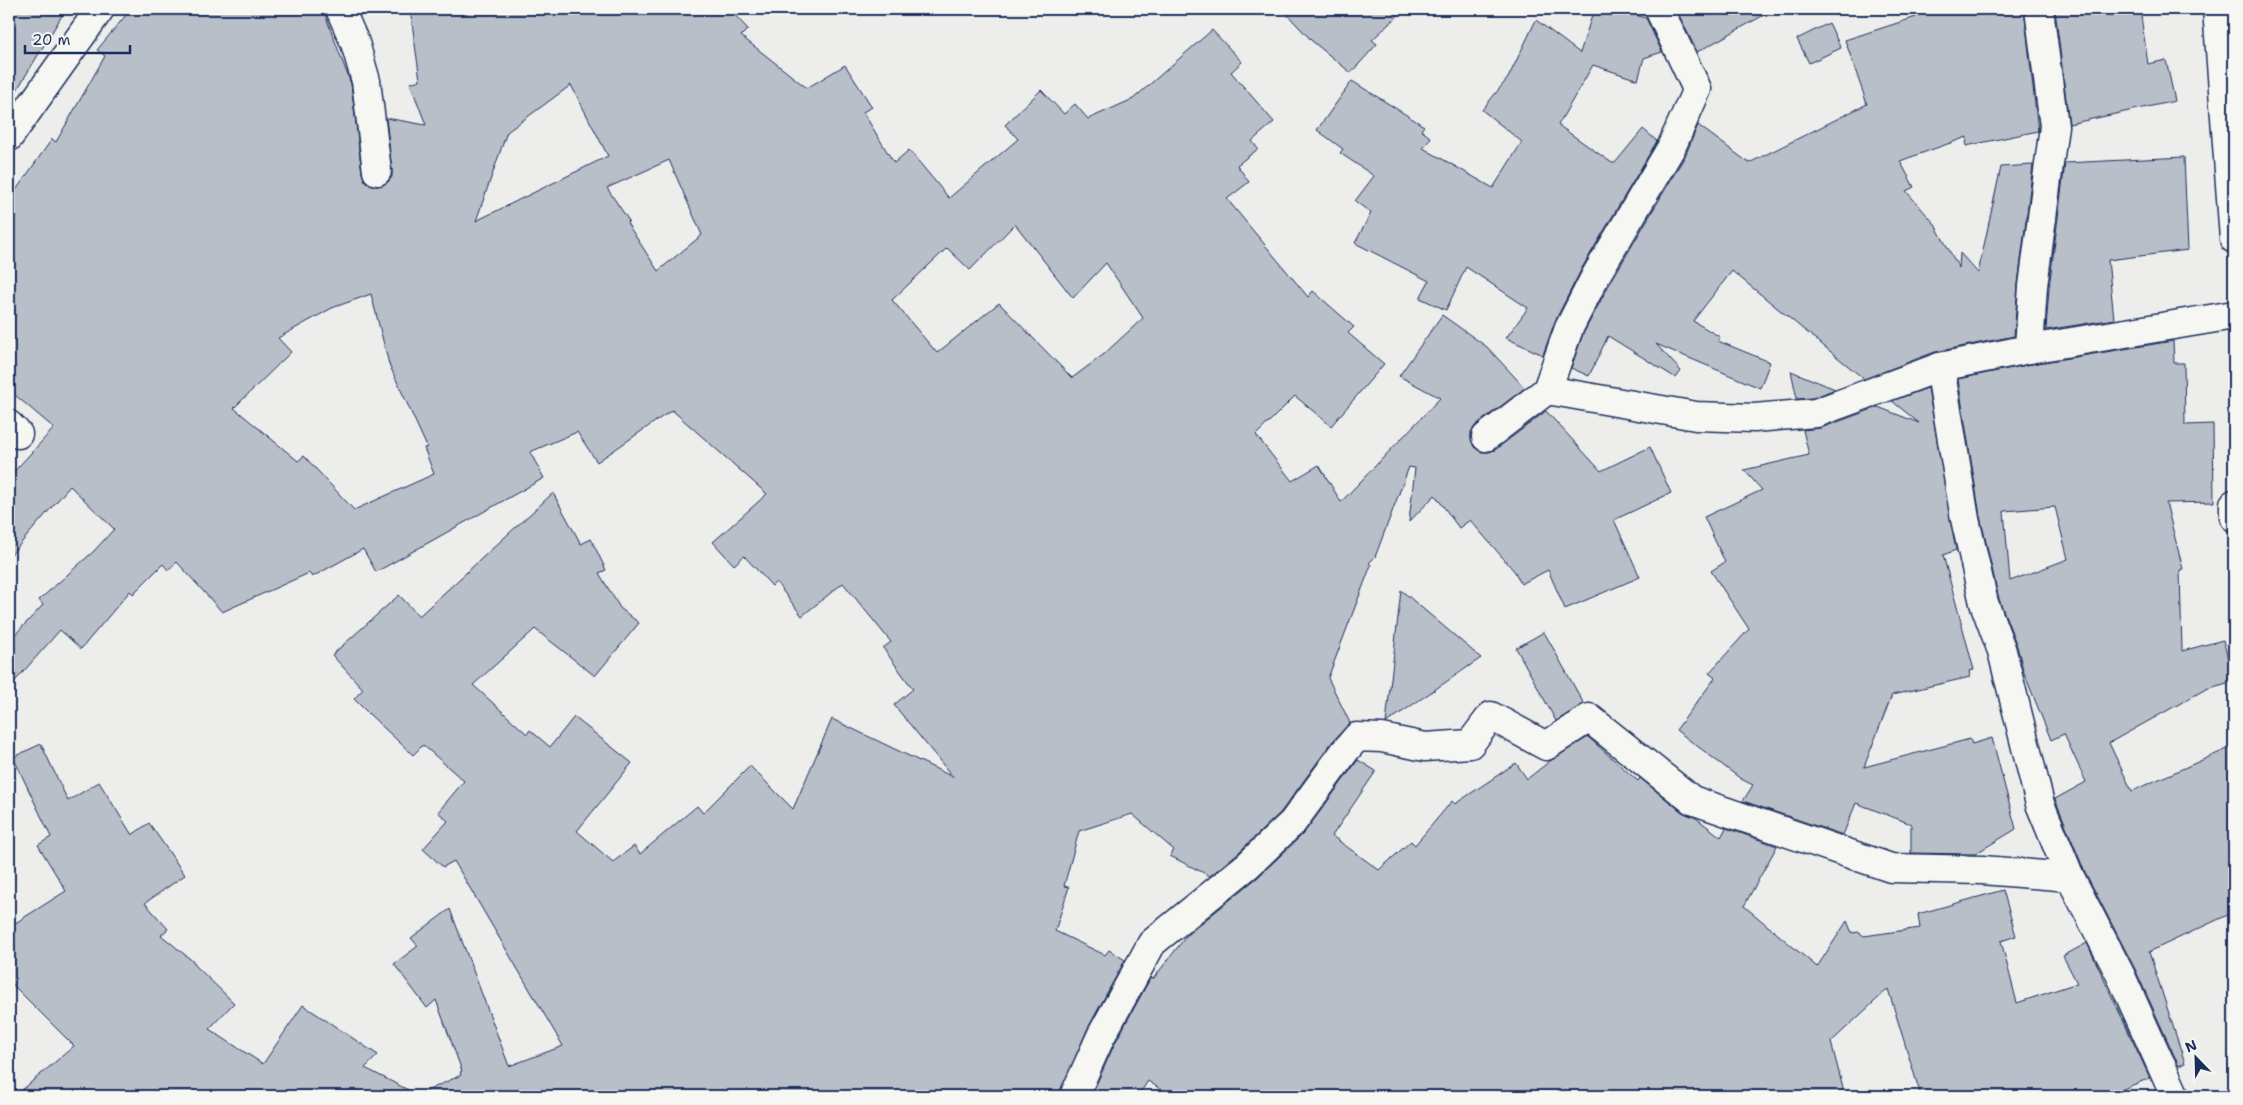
<svg xmlns="http://www.w3.org/2000/svg" width="2243" height="1105" font-family="'Shantell Sans',sans-serif">
<style>
.building{fill:#b9bfc8;stroke:#1b2f5e;fill-rule:evenodd}
.lines{fill:none;stroke-linecap:round;stroke-linejoin:round}
.minor-casing{stroke:#1b2f5e;stroke-width:31}
.minor{stroke:#f6f6f2;stroke-width:28}
</style>
<rect width="100%" height="100%" fill="#edeeec"/>
<filter id="ink" filterUnits="userSpaceOnUse"><feTurbulence type="fractalNoise" baseFrequency=".02" numOctaves="2"/><feDisplacementMap in="SourceGraphic" scale="10" xChannelSelector="R" yChannelSelector="G"/><feConvolveMatrix kernelMatrix="1 2 1 2 8 2 1 2 1" color-interpolation-filters="sRGB"/></filter>
<g filter="url(#ink)">
<!-- building -->
<g class="building">
<path d="M9,9h57l-57,94z"/>
<path d="M131,9h192l28,75 11,89 3,8 6,5h7l9,-3 5,-6v-7l-6,-52 40,7 -16,-42 10,-3 -10,-71h319l19,20 -7,7 66,52 38,-23 27,42 -9,5 31,51 15,-13 40,48 69,-59 -13,-14 36,-35 23,24 11,-10 13,15 45,-20 79,-69 30,32 -11,10 43,50 -22,19 6,8 -21,16 12,17 -22,17 81,98 5,-6 41,36 -6,6 36,31 -53,62 -36,-30 -39,39 36,46 27,-16 22,37 99,-104 -41,-22 43,-61 45,32 38,41 -49,37 -5,7v7l3,8 7,5h8l6,-2 51,-39 55,60 49,-24 21,46 -57,27 26,57 -75,32 -17,-39 -27,14 -6,-12 -45,-52 -11,8 -24,-33 -26,27 6,-54 -6,-1 -34,90 -6,6 2,2 -43,113 22,45 -18,19 -51,70 -43,41 -28,23 -40,-20 4,-6 -42,-36 -53,17 -15,55 5,1 -14,44 50,24 4,-5 16,10 -38,70 -28,66h-1044l59,-50 -65,-65v-54l57,-36 -28,-46 13,-8 -38,-80 28,-13 27,57 31,-19 33,53 17,-12 36,52 -40,28 23,26 -7,6 34,28 -1,1 40,39 -25,26 54,35 40,-59 75,50 -13,13 53,27 43,-20 -1,-3 2,-1 -26,-71 -9,8 -33,-44 24,-18 -7,-8 39,-29 59,157 54,-20 -109,-185 -11,6 -20,-18 25,-28 -10,-9 26,-31 -41,-36 -10,10 -45,-42 -14,-14 9,-10 -31,-34 67,-60 20,21 134,-123 28,51 10,-5 15,31 -7,3 21,35 19,15 -44,53 -60,-47 -62,56 54,49 3,-4 20,17 24,-30 58,46 -55,68 36,31 21,-16 6,8 57,-48 6,7 47,-47 43,43 39,-90 121,58 -59,-72 19,-16 -30,-41 8,-6 -48,-59 -41,33 -26,-34 -4,4 -28,-30 -10,9 -21,-23 54,-48 -95,-84 -75,52 -20,-30 -47,20 14,26 -168,94 -13,-23 -51,28 -3,-4 -87,39 -45,-50 -9,8 -5,-6 -30,30 -3,-3 -49,58 -21,-19 -51,58v-47l34,-36 -4,-5 55,-49 20,-22 -44,-43 -61,71v-80l45,-49 -45,-38v-190l43,-61 4,3 49,-86 -8,-6zM571,85l37,71 -132,65 31,-89zM669,160l33,75 -44,36 -31,-48 2,-2 -22,-33zM1015,224l58,74 33,-35 37,55 -40,37 -31,23 -73,-75 -62,50 -45,-53 55,-52 23,22zM371,294l18,70 38,83 -3,1 10,26 -80,36 -50,-54 -6,5 -64,-53 57,-56 -13,-14 54,-30z"/>
<path d="M1282,9h123l-33,31 5,4 -26,29 -39,-32z"/>
<path d="M1594,9h20l32,9 16,34 -18,6 -6,22 -45,-15 -35,60 54,38h3l28,-34 14,12 -75,127 -27,53 -12,34 -37,-17 22,-30 -62,-41 -20,43 -26,-12 9,-17 -74,-38 16,-30 -16,-12 19,-25 -34,-23 3,-4 -26,-19 35,-49 72,45 -3,4 10,8 -8,10 70,40 29,-46 -40,-32 26,-32 28,-58 44,33z"/>
<path d="M1676,9h99l-78,43z"/>
<path d="M1911,9h113l14,122 -72,15 1,-9 -67,24 14,26 -8,4 28,32 25,45 1,-15 18,20 23,-106 32,-2 -15,119 -4,52 -79,16 -71,27 -132,-108 -39,50 27,16 -2,4 52,21 -10,26 -104,-44 25,27 -5,7 -68,-42 -19,40 -18,-8 12,-34 27,-51 75,-127 13,-31 51,38 118,-59 -22,-64 71,-23z"/>
<path d="M2055,9h85l8,55 18,-4 9,41 -106,23z"/>
<path d="M1829,23l12,25 -32,15 -12,-24z"/>
<path d="M2184,157l4,93 -80,10 6,59 -68,11 3,-42 16,-125z"/>
<path d="M2173,341l1,22h10l1,62 28,-1 1,78 -48,1 17,66 -3,1 2,81 41,-11 11,41 -28,8 -97,54 23,48 102,-45v166l-85,40 36,111 -6,3 -44,-97 -51,-99 -29,-71 31,-17 -22,-48 -13,6 -27,-67 -7,-27 -18,-47 -19,-83 -22,-137 74,-15zM2055,507l13,52 -58,22 -6,-70z"/>
<path d="M1791,371l44,18 -22,9 -16,1z"/>
<path d="M1928,388l28,162 -13,5 31,115 -5,1 1,6 -78,18 -28,72 106,-28 2,5 20,-6 24,91 -41,25 -64,-1v-29l-55,-21 -13,32 -100,-34 10,-16 -12,-6 -65,-49 39,-52 -6,-5 40,-44 -38,-58 14,-9 -21,-45 58,-27 -18,-20 65,-15 -6,-25 18,-2 57,-21 41,16 -27,-22z"/>
<path d="M1401,590l80,68 -95,65z"/>
<path d="M1544,632l40,72 -28,17 -40,-73z"/>
<path d="M1588,737l50,44 2,-3 42,34 14,6 25,19 5,-9 51,18 -33,60 73,61 30,-46 5,12 6,-1 6,4 56,-8 -2,-14 85,-24 13,46 -15,5 16,62 60,-20 -14,-27 24,-13 63,135 -27,11 3,7h-205l-33,-107 -57,53 14,54h-674l-23,-15 -10,15h-47l24,-53 36,-66 2,2 35,-45 70,-57 46,-44 54,-73 18,11 -44,65 47,34 32,-29 4,4 37,-44 3,3 61,-41 11,16 23,-18z"/>
</g>
<g class="lines">
<defs>
<g id="minor">
<path d="M340,9l15,34 11,38 11,90"/>
<path d="M2217,9l17,230"/>
<path d="M9,137l91,-128"/>
<path d="M2029,349l4,-63 21,-160 -15,-117"/>
<path d="M1940,367l25,152 19,84 18,48 38,153 30,73 51,99 54,120"/>
<path d="M1547,390l149,26 58,2 62,-5 124,-46 89,-18 205,-34"/>
<path d="M9,425l9,9"/>
<path d="M1486,437l61,-47 22,-62 27,-53 75,-127 26,-59 -38,-80"/>
<path d="M2234,504v13"/>
<path d="M1074,1096l27,-60 51,-93 96,-78 45,-43 52,-71 12,-14 25,1 43,9 45,-3 21,-28 55,30 43,-28 103,82 199,68 91,2 88,7"/>
</g>
</defs>
<!-- minor casing -->
<use href="#minor" class="minor-casing"/>
<!-- minor -->
<use href="#minor" class="minor"/>
</g>
</g>
<!-- margin -->
<rect width="2243" height="1105" fill="none" stroke="#f6f6f2" stroke-width="30"/>
<rect x="15" y="15" width="2213" height="1075" fill="none" stroke="#1b2f5e" stroke-width="2" filter="url(#ink)"/>
<!-- north arrow -->
<g transform="translate(2196 1058) rotate(337)" stroke="#f6f6f2" stroke-width="4" paint-order="stroke">
<path d="M0-4L9 19L0 12L-9 19Z" fill="#1b2f5e"/>
<text y="-8" font-size="14" font-weight="bold" text-anchor="middle" fill="#1b2f5e">N</text>
</g>
<!-- scale -->
<path d="M25 45v8h105v-8" fill="none" stroke="#1b2f5e" stroke-width="2.5"/>
<text x="32" y="45" font-size="15" fill="#1b2f5e" stroke="#f6f6f2" stroke-width="4" paint-order="stroke">20 m</text>
</svg>
